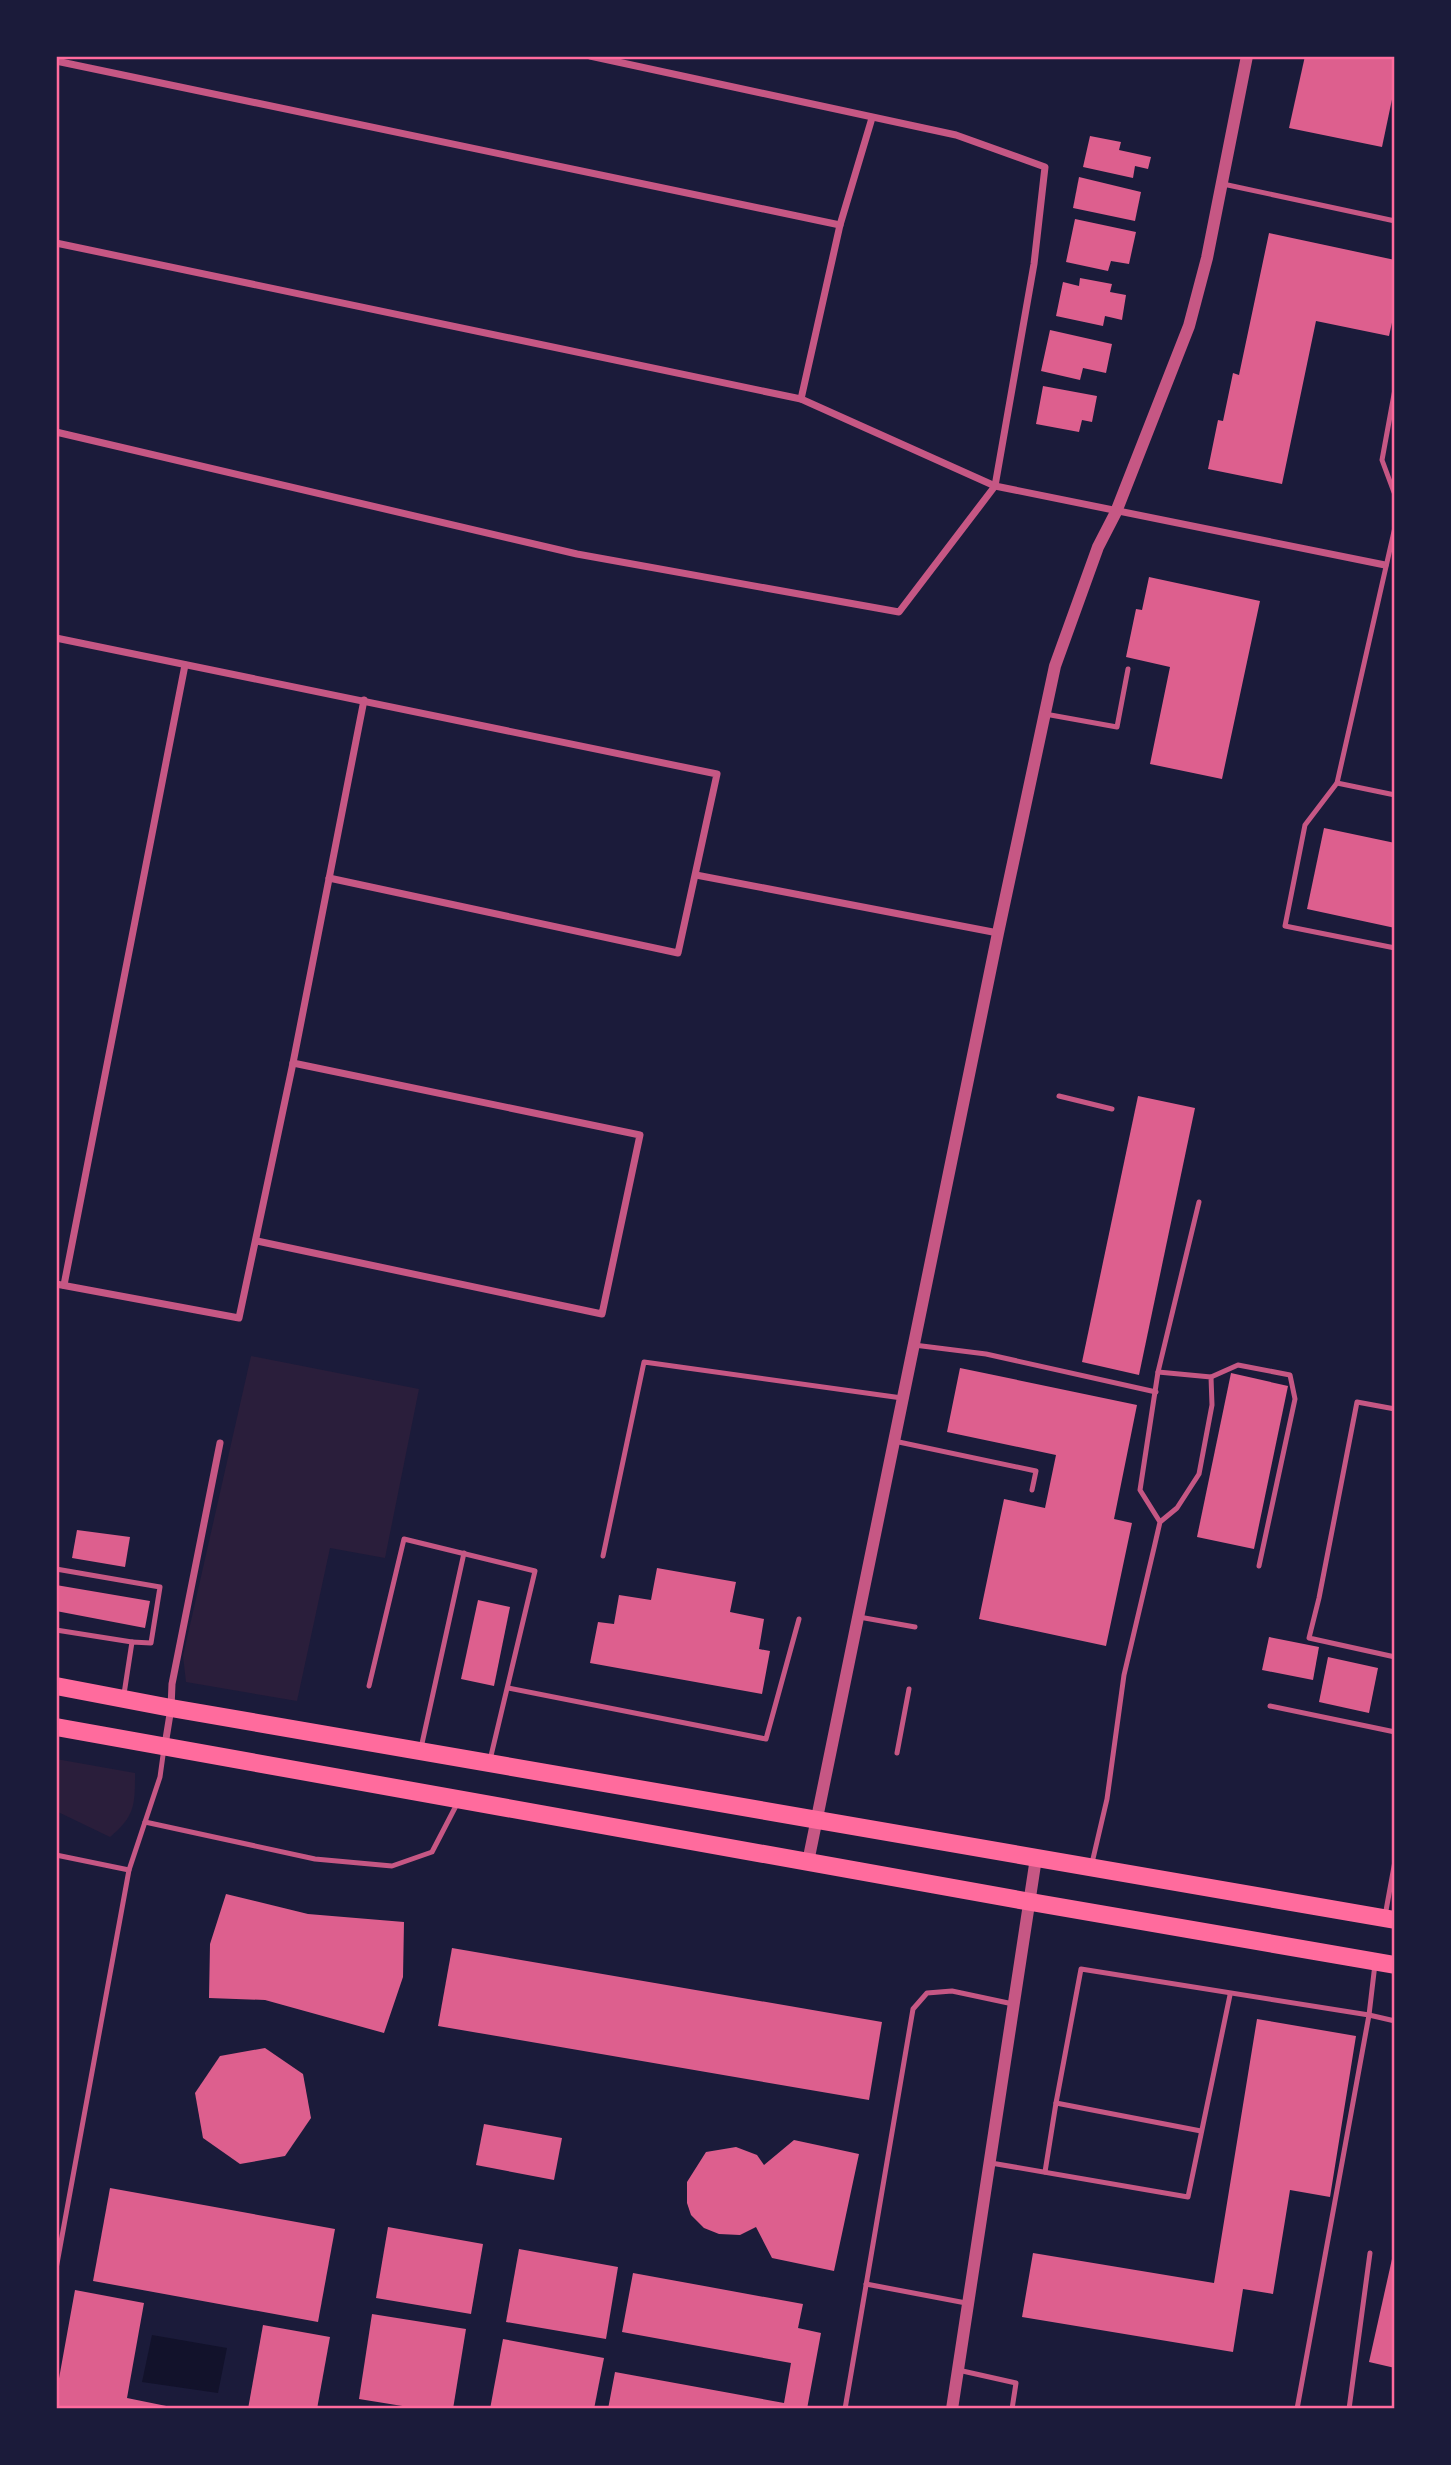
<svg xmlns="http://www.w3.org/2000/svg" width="1451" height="2465" font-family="'Titillium Web',sans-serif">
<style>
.green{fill:#2a1e3b}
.water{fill:#12122b}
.building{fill:#dd5f8e}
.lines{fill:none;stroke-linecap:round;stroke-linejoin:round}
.service{stroke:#c65784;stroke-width:5}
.minor{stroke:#c65784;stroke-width:7}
.tertiary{stroke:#c65784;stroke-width:12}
.primary{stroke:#ff6b9d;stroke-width:18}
.neatline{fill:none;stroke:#ff6b9d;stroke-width:2.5}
</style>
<rect width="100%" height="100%" fill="#1b1b3a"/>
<!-- green -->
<g class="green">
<path d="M251,1356l168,33 -34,169 -55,-10 -33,153 -111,-19 -3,-26z"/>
<path d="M56,1759l79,14c0,32 0,43 -25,64l-54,-26z"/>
</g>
<!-- water -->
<path class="water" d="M152,2335l75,13 -9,45 -76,-11z"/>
<!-- building -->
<g class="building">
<path d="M1305,56h90v29l-13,62 -93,-19z"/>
<path d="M1090,136l31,6 -2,8 32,7 -3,12 -13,-3 -2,12 -50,-11z"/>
<path d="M1079,177l62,15 -6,29 -62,-13z"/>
<path d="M1075,219l61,13 -7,32 -18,-3 -3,10 -42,-9z"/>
<path d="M1269,233l126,27v49l-6,27 -73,-15 -34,163 -74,-15 10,-49 5,1 10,-48 6,2z"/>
<path d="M1080,278l32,6 -2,8 16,3 -4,25 -17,-4 -2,10 -47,-10 7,-34 16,4z"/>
<path d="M1050,330l62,14 -6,29 -23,-5 -3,12 -39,-9z"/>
<path d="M1043,386l54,10 -5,26 -10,-2 -3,12 -43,-8z"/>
<path d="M1149,577l111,24 -38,178 -72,-15 20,-97 -44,-10 10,-48 6,1z"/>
<path d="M1324,828l71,15v85l-88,-19z"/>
<path d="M1138,1096l57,12 -56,267 -57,-13z"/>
<path d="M960,1368l177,37 -23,114 18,4 -26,123 -127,-27 25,-120 41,9 11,-53 -109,-23z"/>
<path d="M1231,1373l57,13 -34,163 -57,-12z"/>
<path d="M77,1530l53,7 -5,30 -53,-9z"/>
<path d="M657,1568l79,14 -6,30 34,7 -5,30 11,2 -8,43 -172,-31 8,-41 16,2 5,-29 32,5z"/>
<path d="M56,1585l94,16 -5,27 -89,-17z"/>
<path d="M478,1600l32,7 -16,79 -33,-7z"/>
<path d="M1269,1637l50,10 -6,33 -51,-10z"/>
<path d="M1328,1657l50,11 -9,45 -50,-11z"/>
<path d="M226,1894l82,20 96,8 -1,55 -19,56 -119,-33 -56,-2 1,-54z"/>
<path d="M452,1948l430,74 -13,78 -431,-74z"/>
<path d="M1257,2019l99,17 -26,161 -40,-7 -17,104 -30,-5 -10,63 -211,-35 11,-64 181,30z"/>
<path d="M265,2048l38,26 8,44 -26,38 -45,8 -37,-26 -8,-45 25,-37z"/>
<path d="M484,2124l78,14 -8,42 -78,-15z"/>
<path d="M794,2140l65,14 -25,117 -62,-13 -16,-31 -16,8 -21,-1 -15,-6 -13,-13 -4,-12v-21l19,-30 30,-5 21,8 7,10z"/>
<path d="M110,2188l225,41 -17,93 -225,-41z"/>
<path d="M388,2227l95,17 -12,70 -95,-16z"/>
<path d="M519,2249l99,18 -12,72 -100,-17z"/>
<path d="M1394,2250h1v118l-26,-6z"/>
<path d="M633,2273l170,31 -5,24 23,5 -14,76h-199l7,-37 169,31 7,-40 -169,-31z"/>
<path d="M75,2290l69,13 -17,95 54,11h-125v-14z"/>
<path d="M372,2314l94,15 -13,80h-32l-62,-10z"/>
<path d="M263,2325l67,12 -13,72h-69z"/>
<path d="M503,2339l101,19 -10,51h-104z"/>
</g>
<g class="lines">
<!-- service -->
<g class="service">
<path d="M1223,184l172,37"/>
<path d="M1395,389l-13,71 13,35"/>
<path d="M1395,527l-58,256 -32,42 -20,101 110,22"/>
<path d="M1045,714l72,13 11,-58"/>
<path d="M1337,783l58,12"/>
<path d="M1059,1096l53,13"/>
<path d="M914,1345l72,9 170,38"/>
<path d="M1158,1372l41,-170"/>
<path d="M1211,1377l27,-12 52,10 5,24 -36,167"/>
<path d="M1395,1409l-38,-7 -38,196 -10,40 86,19"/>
<path d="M894,1441l142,30 -4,19"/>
<path d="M603,1556l41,-194 258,36"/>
<path d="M56,1569l104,18 -9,56 -19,-1 -8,52"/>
<path d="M859,1617l56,10"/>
<path d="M56,1630l76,12"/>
<path d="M369,1686l35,-147 131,32 -45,189"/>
<path d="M508,1688l258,51 33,-120"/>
<path d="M1270,1706l125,26"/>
<path d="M421,1748l43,-195"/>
<path d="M897,1753l12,-64"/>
<path d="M145,1822l170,37 77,7 40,-14 26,-50"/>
<path d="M56,1855l73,15"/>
<path d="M1092,1863l15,-64 17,-124 30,-127 6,-26 17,-14 22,-34 13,-69 -1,-28 -53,-5 -18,118 20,32"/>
<path d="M1385,1916l10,-55"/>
<path d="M1056,2103l25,-134 288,46 26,6"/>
<path d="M991,2163l197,34 42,-202"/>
<path d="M1045,2172l11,-69 145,28"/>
<path d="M56,2269l73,-399 31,-93 4,-29"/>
<path d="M866,2284l100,19"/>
<path d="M958,2370l58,13 -4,26"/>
<path d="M845,2409l68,-400 14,-16 25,-2 61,13"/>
<path d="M1297,2409l72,-394 6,-51"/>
<path d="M1349,2409l21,-156"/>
</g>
<!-- minor -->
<g class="minor">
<path d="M56,61l784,164"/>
<path d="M56,243l745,156 194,87 390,79"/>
<path d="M801,399l39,-174 32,-107"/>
<path d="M56,432l521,122 322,58 96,-126 39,-222 11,-97 -89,-32 -366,-79"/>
<path d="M56,638l661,136 -39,179 -349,-75"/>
<path d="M696,875l302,58"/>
<path d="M257,1241l345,73 38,-179 -347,-72"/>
<path d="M56,1284l183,34 54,-255 71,-363"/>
<path d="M64,1285l121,-620"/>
<path d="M165,1745l6,-37 1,-24 48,-241"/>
</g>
<!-- tertiary -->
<g class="tertiary">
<path d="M808,1862l190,-929 57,-267 43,-119 18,-35 73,-186 18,-68 40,-202"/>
<path d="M952,2409l84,-551"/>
</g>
<!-- primary -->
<g class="primary">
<path d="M56,1686l115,22 1224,212"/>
<path d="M56,1727l975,175 364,63"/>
</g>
</g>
<!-- border -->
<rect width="1451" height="2465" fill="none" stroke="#1b1b3a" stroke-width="116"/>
<rect x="58" y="58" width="1335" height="2349" class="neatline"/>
</svg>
